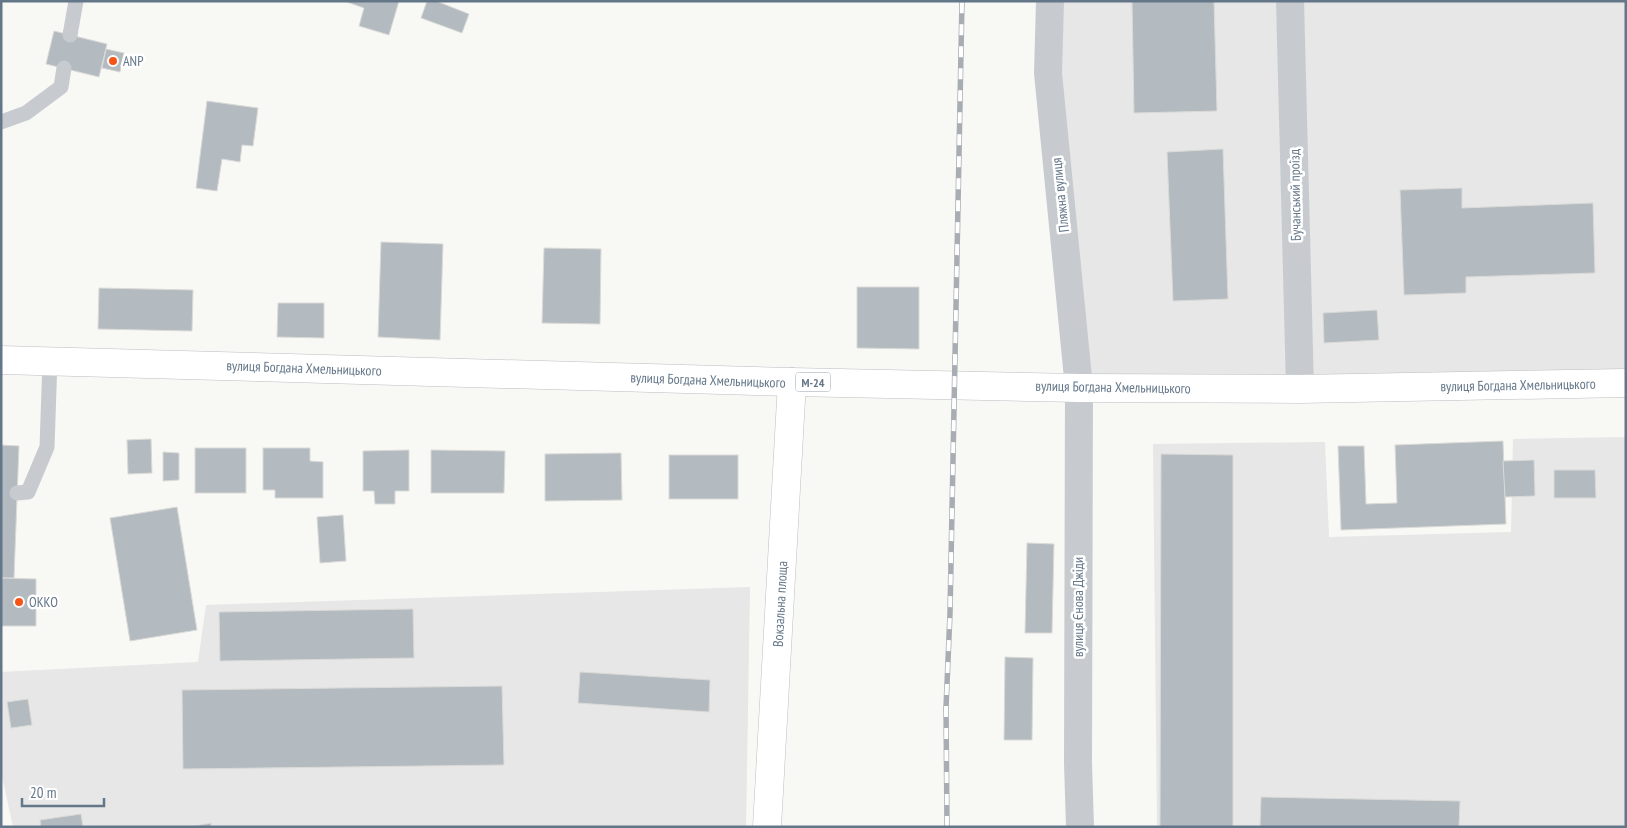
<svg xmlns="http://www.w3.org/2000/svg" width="1627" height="828" font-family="'PT Sans Narrow',sans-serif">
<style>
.built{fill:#e6e7e6}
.building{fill:#b3bac0;stroke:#dadad7}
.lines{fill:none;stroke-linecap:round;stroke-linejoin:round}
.secondary-casing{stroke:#bbc0c5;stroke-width:29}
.highway-casing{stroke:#bbbec1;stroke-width:29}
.lane{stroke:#c7cbcf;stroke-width:15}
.street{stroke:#c7cbcf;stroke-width:28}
.secondary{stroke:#fff;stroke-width:28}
.highway{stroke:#fff;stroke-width:28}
.rail-casing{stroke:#a7adb3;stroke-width:5.5}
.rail{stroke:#fff;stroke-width:4;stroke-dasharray:11;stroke-linecap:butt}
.poi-dot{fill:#f65417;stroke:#fff;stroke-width:2}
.labels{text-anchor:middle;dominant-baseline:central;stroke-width:5;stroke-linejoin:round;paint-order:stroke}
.shield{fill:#fff;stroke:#92a0ac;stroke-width:1}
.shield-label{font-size:12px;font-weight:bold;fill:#647789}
.poi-label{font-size:14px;fill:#647789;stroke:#fff;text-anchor:start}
.street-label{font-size:14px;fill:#647789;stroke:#fff}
</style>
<rect width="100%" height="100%" fill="#f8f8f5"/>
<!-- built -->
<g class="built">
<path d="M1060,1h566v382l-538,-5 -29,-303z"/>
<path d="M1626,437v390h-469l-4,-383 172,-2 4,95 182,-5 2,-93z"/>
<path d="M750,587l-4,240h-733l-12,-56v-99l197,-10 8,-57z"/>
</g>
<!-- building -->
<g class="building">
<path d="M344,1h55l-10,34 -30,-9 5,-18z"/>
<path d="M427,1h9l33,13 -7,19 -41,-15z"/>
<path d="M1132,1h82l3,110 -83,2z"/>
<path d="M54,31l53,13 -8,33 -53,-13z"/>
<path d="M106,49l18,4 -4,19 -18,-4z"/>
<path d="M207,101l51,7 -5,38 -11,-1 -2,17 -18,-3 -5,32 -21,-3z"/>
<path d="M1223,149l5,150 -55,2 -6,-149z"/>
<path d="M1462,188v20l131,-5 2,70 -129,4v16l-62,2 -4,-105z"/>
<path d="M381,242l62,2 -3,96 -62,-3z"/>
<path d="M544,248l57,1 -1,75 -58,-1z"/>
<path d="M857,287h62v62l-62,-1z"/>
<path d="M99,288l94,2 -1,41 -94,-2z"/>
<path d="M278,303h46v35l-47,-1z"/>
<path d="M1377,310l2,30 -55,3 -1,-30z"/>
<path d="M151,439l1,34 -24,1 -1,-34z"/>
<path d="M1503,441l3,83 -165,6 -3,-84h26l2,58 31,-1 -2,-58z"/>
<path d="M1,445l18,1 -5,132h-13z"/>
<rect x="195" y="448" width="51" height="45"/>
<path d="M263,448h47v13l13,1v36h-48v-8h-12z"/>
<path d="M409,450v41h-14v13h-20l-1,-13h-11v-40z"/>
<path d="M431,450l74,1 -1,42h-73z"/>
<path d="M163,452l16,1v27l-16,1z"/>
<path d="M621,453l1,47 -77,1v-47z"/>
<path d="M1161,454l72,1v372h-73z"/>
<rect x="669" y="455" width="69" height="44"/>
<path d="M1534,460l1,36 -30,1 -2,-36z"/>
<path d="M1554,470h41l1,28h-42z"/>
<path d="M177,507l20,123 -67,11 -20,-123z"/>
<path d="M343,515l3,46 -26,2 -3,-46z"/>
<path d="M1027,543l27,1 -2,89h-27z"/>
<path d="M1,578l35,1v47h-35z"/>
<path d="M413,609l1,49 -194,3 -1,-49z"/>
<path d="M1005,657l28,1 -1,82h-28z"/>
<path d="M580,672l130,8 -1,32 -131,-9z"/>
<path d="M502,686l2,79 -321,4 -1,-79z"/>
<path d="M28,699l4,26 -21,3 -4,-26z"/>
<path d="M1261,797l199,4 -1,26h-199z"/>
<path d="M81,814l2,13h-42l-1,-7z"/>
<path d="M211,823v4h-22z"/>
</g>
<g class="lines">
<defs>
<path id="secondary" d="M767,827l25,-445"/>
<path id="highway" d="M1,360l791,22 287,6 221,1 326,-6"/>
</defs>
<!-- secondary casing -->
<use href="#secondary" class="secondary-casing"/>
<!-- highway casing -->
<use href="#highway" class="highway-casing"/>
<!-- lane -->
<g class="lane">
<path d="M70,35l6,-34"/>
<path d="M1,122l25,-9 35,-26 3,-19"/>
<path d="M17,493l11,-1 19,-45 3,-87"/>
</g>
<!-- street -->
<g class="street">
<path d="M1050,1l-2,72 31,315 -1,375 2,64"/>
<path d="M1290,1l10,388"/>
</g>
<!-- secondary -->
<use href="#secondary" class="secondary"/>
<!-- highway -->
<use href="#highway" class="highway"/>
<defs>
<path id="rail" d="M947,827l-1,-119 4,-95 12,-612"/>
</defs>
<!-- rail casing -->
<use href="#rail" class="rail-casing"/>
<!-- rail -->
<use href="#rail" class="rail"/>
</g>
<!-- markers -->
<g class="poi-dot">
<circle cx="113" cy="61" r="5"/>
<circle cx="19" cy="602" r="5"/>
</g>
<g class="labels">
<!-- shield labels -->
<rect class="shield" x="795.5" y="372.5" width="35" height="19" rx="4"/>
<g class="shield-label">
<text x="813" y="382">М-24</text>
</g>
<!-- poi labels -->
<g class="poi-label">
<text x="123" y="61">ANP</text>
<text x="29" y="602">ОККО</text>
</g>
<!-- street labels -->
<g class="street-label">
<text transform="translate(1060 195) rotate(-96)">Пляжна вулиця</text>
<text transform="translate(1295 195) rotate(-91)">Бучанський проїзд</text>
<text transform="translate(304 368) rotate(2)">вулиця Богдана Хмельницького</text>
<text transform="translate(708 380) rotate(2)">вулиця Богдана Хмельницького</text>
<text transform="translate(1518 385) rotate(-1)">вулиця Богдана Хмельницького</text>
<text transform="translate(1113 387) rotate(1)">вулиця Богдана Хмельницького</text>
<text transform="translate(780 604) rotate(-87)">Вокзальна площа</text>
<text transform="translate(1078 607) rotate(-90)">вулиця Єнова Джіди</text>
</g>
</g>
<!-- border -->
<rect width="1627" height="828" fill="none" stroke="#647789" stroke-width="5"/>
<!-- scale -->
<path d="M22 798v8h82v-8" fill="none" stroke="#647789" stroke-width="2.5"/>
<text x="30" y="798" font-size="15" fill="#647789" stroke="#ffffff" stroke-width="4" paint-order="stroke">20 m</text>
</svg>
